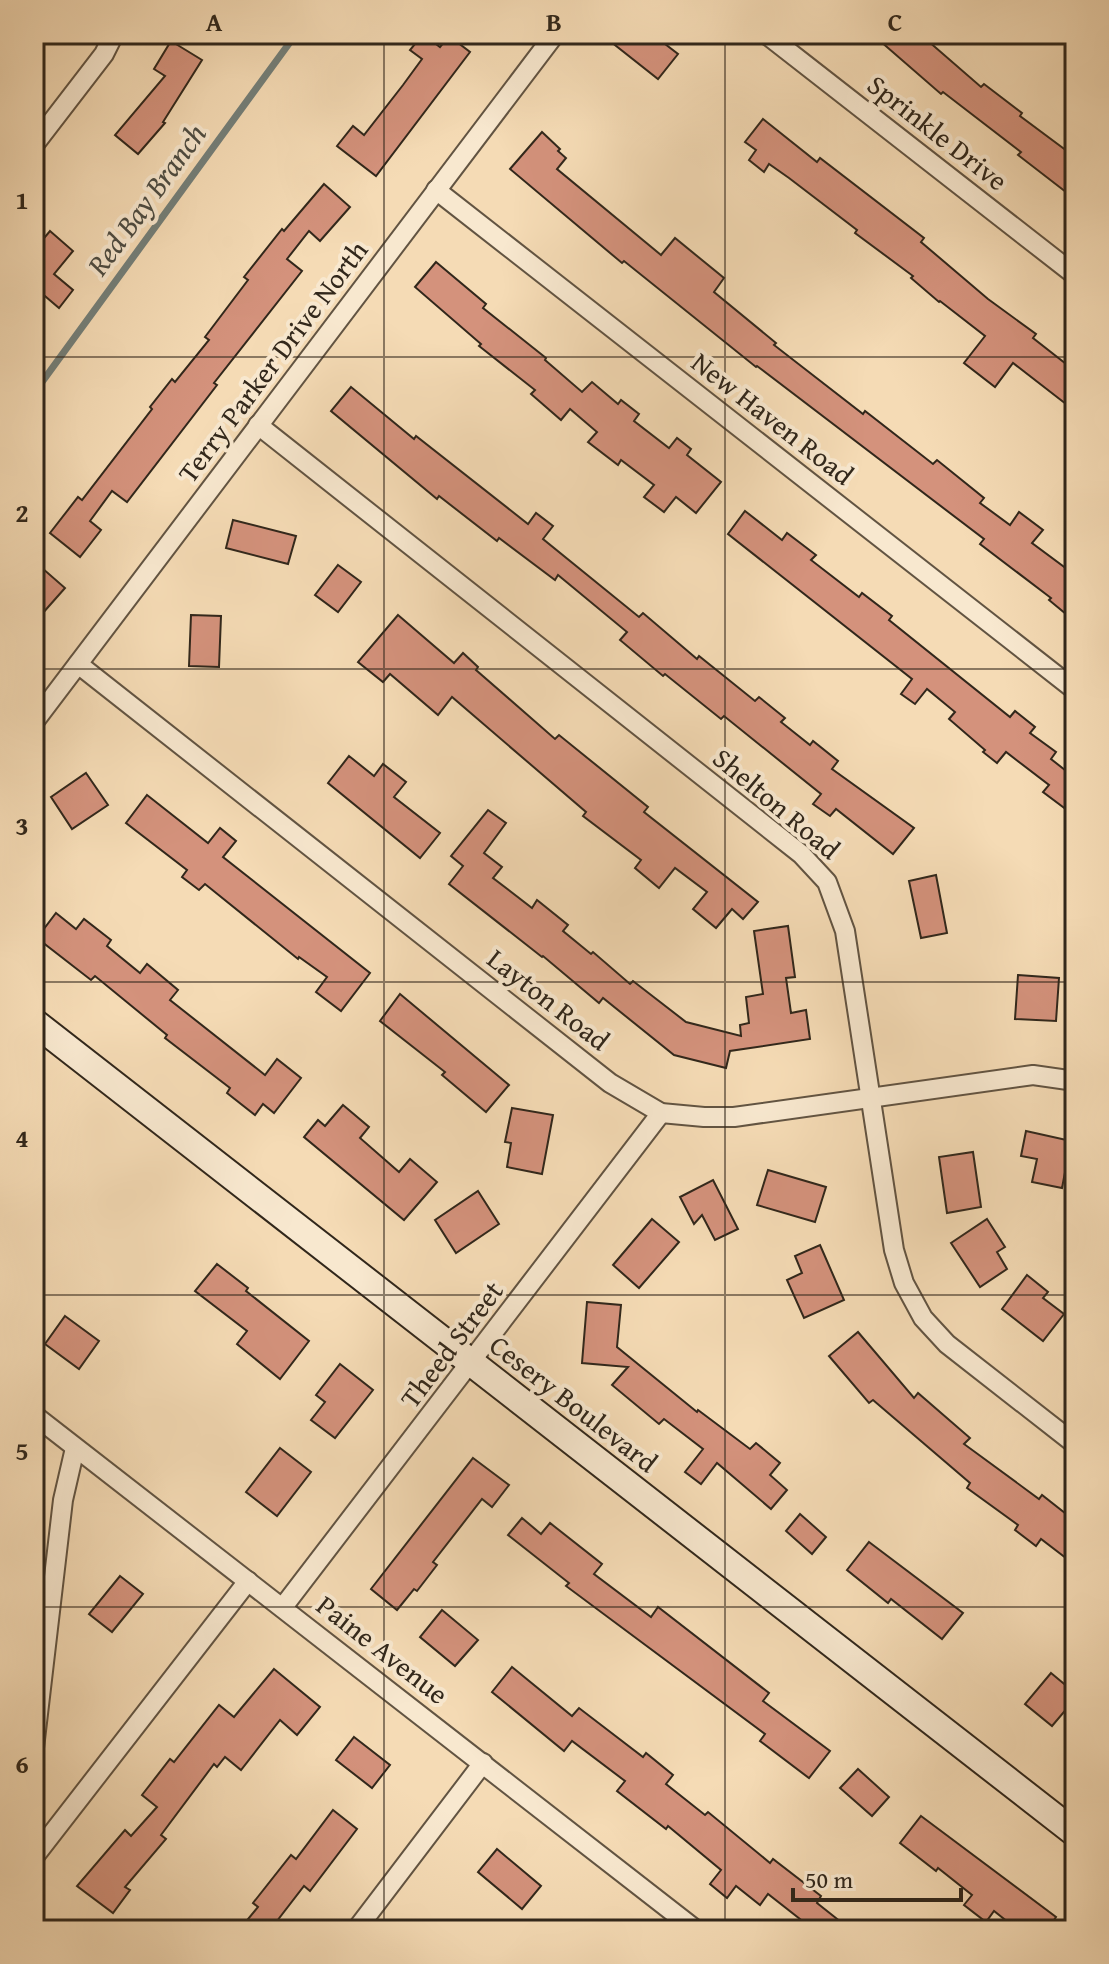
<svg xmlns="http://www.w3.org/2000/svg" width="1109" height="1964" font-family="'Gentium Book Plus',serif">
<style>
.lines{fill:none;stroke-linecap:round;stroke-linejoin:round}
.stream{stroke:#747f79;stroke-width:7}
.building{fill:#d4927c;stroke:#31271b;stroke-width:2}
.minor-casing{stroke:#625442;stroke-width:22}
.secondary-casing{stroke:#31271b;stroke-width:30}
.minor{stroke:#f8e8cf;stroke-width:18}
.secondary{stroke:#f8e8cf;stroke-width:26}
.grid{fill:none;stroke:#31271b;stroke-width:2;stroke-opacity:0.55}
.labels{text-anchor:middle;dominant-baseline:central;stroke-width:8;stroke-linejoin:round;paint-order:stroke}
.street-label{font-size:28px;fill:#31271b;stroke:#f8e8cf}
.water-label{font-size:30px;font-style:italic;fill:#4d4c42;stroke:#f8e8cf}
.neatline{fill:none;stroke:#31271b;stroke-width:3}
.grid-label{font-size:26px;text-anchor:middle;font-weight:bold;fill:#31271b}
</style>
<rect width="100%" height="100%" fill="#f5dbb5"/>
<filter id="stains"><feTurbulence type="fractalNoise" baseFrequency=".0025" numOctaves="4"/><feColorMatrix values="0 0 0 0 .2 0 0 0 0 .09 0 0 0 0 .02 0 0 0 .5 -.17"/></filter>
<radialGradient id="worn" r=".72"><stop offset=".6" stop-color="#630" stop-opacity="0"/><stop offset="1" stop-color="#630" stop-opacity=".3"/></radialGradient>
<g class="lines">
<!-- stream -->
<path class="stream" d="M34,393l262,-359"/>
</g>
<!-- building -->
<g class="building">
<path d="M423,34l17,13 9,-11 21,16 -94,124 -39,-30 16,-20 11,9 39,-50 19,-26 -12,-9z"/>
<path d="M601,34h51l26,20 -20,25z"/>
<path d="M872,34h48l61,53 3,-3 38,29 -2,3 55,41v42l-57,-44 3,-3 -78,-60 -2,2z"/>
<path d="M171,41l31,19 -39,62 2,1 -27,31 -23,-19 50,-59 -11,-7z"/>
<path d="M763,119l54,43 3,-4 104,80 -3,4 67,57 48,35 -3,4 42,33v40l-62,-48 -18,24 -31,-24 21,-27 -45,-35 -1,1 -28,-24 2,-2 -58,-43 2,-3 -68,-52 -20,-14 -5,8 -15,-12 7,-10 -11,-8z"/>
<path d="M542,132l18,17 -2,2 8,7 -9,11 104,86 14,-17 49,40 -10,14 62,51 -2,2 89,69 2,-3 68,53 4,-4 47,38 -4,5 30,22 9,-13 24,18 -11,13 43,32v27l-9,12 -17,-14 2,-2 -71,-54 4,-5 -227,-173 -1,1 -132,-106 -2,2 -112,-94z"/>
<path d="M324,184l26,23 -30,34 -11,-10 -22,28 15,12 -88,112 3,2 -90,117 -15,-11 -22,30 11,9 -21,27 -30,-24 28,-36 4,3 70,-91 -2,-2 22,-28 3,3 34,-42 -4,-3 43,-57 -4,-3 38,-48 2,2z"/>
<path d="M50,231l23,20 -19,23 19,16 -14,18 -20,-17 -5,7v-48z"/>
<path d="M436,262l50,42 -3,4 63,50 -1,2 37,32 10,-10 26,22 3,-4 18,14 -5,7 35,27 8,-10 14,11 -4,6 34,27 -25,31 -20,-16 -12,15 -20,-15 10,-12 -33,-25 -3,5 -30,-23 9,-10 -27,-23 -9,11 -30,-26 4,-4 -56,-44 2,-2 -66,-57z"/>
<path d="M351,387l63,52 2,-3 112,88 8,-11 17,13 -10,13 96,78 4,-4 54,46 2,-3 56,45 4,-4 26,21 -4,4 29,23 3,-4 25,20 -6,8 82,59 -21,26 -57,-45 -6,7 -17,-12 8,-10 -97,-78 -3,3 -56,-45 -2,2 -43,-36 7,-8 -69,-57 -3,5 -56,-42 -2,3 -58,-45 -2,3 -106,-88z"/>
<path d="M745,511l37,29 5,-7 29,22 -5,5 48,37 3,-4 30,23 -3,4 121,97 5,-6 20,16 -5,6 26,19 -5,7 24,19v38l-32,-24 6,-7 -43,-33 -9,11 -14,-11 2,-2 -36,-31 6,-7 -28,-23 -12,15 -14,-10 11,-15 -184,-145z"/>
<path d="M233,520l63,16 -8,28 -62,-16z"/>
<path d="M34,561l31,27 -31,35z"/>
<path d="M338,565l23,17 -23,30 -23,-17z"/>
<path d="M191,615l30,1 -2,51 -30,-1z"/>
<path d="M398,615l56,48 9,-10 15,14 -2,3 79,69 4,-4 89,72 -4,5 114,90 -15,17 -11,-10 -16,19 -23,-19 14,-17 -32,-24 -16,20 -24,-20 6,-8 -58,-44 3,-4 -134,-115 -14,18 -48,-41 -7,8 -25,-20z"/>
<path d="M349,756l25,20 9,-12 23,18 -12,15 46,36 -20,25 -92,-75z"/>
<path d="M86,773l22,32 -36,24 -21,-32z"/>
<path d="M147,795l61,48 12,-15 16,13 -13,16 147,116 -29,38 -25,-19 11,-15 -28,-20 -1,2 -93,-75 -6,6 -17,-13 5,-7 -61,-47z"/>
<path d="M488,810l18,13 -22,30 18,14 -9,11 39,30 5,-8 31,25 -5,6 28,23 2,-2 37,32 3,-3 53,41 55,14 -1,-11 9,-2 -3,-26 17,-3 -9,-63 34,-5 7,51 -9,1 5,35 15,-3 4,29 -80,12 -4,17 -52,-13 -71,-57 -4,5 -56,-47 -1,1 -93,-73 14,-18 -12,-10z"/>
<path d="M936,875l11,58 -26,5 -12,-57z"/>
<path d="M56,913l20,16 8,-10 27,21 -4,6 33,27 7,-9 31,26 -8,10 95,75 12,-16 24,19 -27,35 -11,-9 -8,11 -28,-22 3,-5 -65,-50 2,-3 -72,-59 -4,4 -54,-42z"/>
<path d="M1018,975l41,3 -3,43 -41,-2z"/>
<path d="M400,994l109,91 -23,27 -44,-37 3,-3 -65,-51z"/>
<path d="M343,1105l26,22 -9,11 39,34 11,-13 27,23 -33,38 -100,-83 14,-17 7,6z"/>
<path d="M512,1108l41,7 -11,59 -35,-7 4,-24 -6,-1z"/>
<path d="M1026,1131l45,10 -9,47 -30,-6 5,-23 -16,-3z"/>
<path d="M973,1152l8,55 -34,6 -8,-56z"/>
<path d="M768,1170l58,17 -11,35 -58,-17z"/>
<path d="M713,1180l25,49 -23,11 -13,-25 -8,9 -14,-27z"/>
<path d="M478,1191l21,33 -43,29 -21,-33z"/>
<path d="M652,1219l27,23 -40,46 -26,-23z"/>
<path d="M987,1219l18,28 -8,5 10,17 -27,18 -29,-44z"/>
<path d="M820,1245l24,55 -40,18 -17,-38 15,-7 -7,-17z"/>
<path d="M217,1264l31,24 -2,3 63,50 -29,38 -43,-35 10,-13 -52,-40z"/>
<path d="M1027,1275l21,17 -5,6 21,16 -21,27 -41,-32z"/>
<path d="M587,1302l34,3 -4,42 80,65 1,-2 52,39 6,-6 24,20 -10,12 17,15 -16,19 -54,-46 -16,21 -16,-12 18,-23 -39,-30 -5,5 -47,-39 16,-18 -46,-4z"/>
<path d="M65,1316l34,25 -20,28 -34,-25z"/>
<path d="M858,1332l56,66 4,-5 52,45 -6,6 75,55 3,-4 33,26v44l-34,-26 -5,7 -21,-16 3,-5 -51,-37 3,-5 -97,-83 -4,3 -40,-47z"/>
<path d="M340,1364l33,26 -38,48 -24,-18 14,-18 -9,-7z"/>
<path d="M280,1448l31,24 -34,44 -31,-24z"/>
<path d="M473,1458l36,27 -17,22 -10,-8 -49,63 4,3 -20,26 -3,-2 -17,21 -26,-21z"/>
<path d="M800,1514l26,23 -14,17 -26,-23z"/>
<path d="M522,1518l19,16 9,-11 52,41 -8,10 57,43 7,-10 111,86 -6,8 67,50 -21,27 -49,-37 5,-7 -199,-148 3,-3 -61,-48z"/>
<path d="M869,1542l94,71 -21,26 -51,-40 -3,4 -41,-33z"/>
<path d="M120,1576l23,18 -31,38 -23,-18z"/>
<path d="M442,1610l36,30 -23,26 -35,-29z"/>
<path d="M512,1667l60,49 7,-8 64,49 3,-4 27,22 -7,9 39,31 3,-3 62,51 3,-4 48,37 -4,7 34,27h-37l-46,-36 -8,11 -24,-19 -9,12 -17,-14 11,-14 -53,-44 -2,3 -49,-38 8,-10 -53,-40 -8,10 -72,-59z"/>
<path d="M274,1669l46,38 -23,28 -17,-15 -39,50 -16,-13 -8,10 -3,-3 -53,71 5,4 -41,48 5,3 -17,23 -36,-27 48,-56 6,6 26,-29 -15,-12 28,-36 4,3 45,-57 15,12z"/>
<path d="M1051,1673l24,20v6l-23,27 -27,-22z"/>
<path d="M354,1737l36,28 -18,23 -36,-28z"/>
<path d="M858,1769l31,28 -17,19 -32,-28z"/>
<path d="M333,1810l24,19 -47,62 -6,-5 -34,44h-31l19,-23 -5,-4 38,-48 5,4z"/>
<path d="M921,1816l135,101 -9,13h-29l-24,-19 -8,11 -22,-17 8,-10 -34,-27 -2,3 -36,-28z"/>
<path d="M497,1849l44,37 -19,23 -44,-37z"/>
</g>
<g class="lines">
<defs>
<g id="minor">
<path d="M766,34l309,241"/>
<path d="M34,145l70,-91 10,-20"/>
<path d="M436,190l639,500"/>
<path d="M258,425l543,429 26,28 18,49 49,319 10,33 19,35 24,26 128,100"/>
<path d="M78,664l532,419 51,30 43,4h30l299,-42 42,6"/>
<path d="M34,722l521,-688"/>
<path d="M34,1415l662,515"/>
<path d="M283,1607l378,-494"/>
<path d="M34,1748l29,-248 12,-52"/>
<path d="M34,1857l214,-276"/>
<path d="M356,1930l127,-167"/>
</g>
<path id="secondary" d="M34,1022l1041,811"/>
</defs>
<!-- minor casing -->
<use href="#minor" class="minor-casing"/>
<!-- secondary casing -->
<use href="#secondary" class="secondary-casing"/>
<!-- minor -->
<use href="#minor" class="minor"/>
<!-- secondary -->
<use href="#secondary" class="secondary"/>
</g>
<!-- grid -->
<path class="grid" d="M384,34v1896M725,34v1896M34,357h1041M34,669h1041M34,982h1041M34,1295h1041M34,1607h1041"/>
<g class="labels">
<!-- street labels -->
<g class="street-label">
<text transform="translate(938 132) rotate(38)">Sprinkle Drive</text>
<text transform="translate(272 361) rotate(-53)">Terry Parker Drive North</text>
<text transform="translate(773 418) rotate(38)">New Haven Road</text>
<text transform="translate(777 803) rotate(40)">Shelton Road</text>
<text transform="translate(549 999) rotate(38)">Layton Road</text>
<text transform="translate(451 1344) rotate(-53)">Theed Street</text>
<text transform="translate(574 1403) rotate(38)">Cesery Boulevard</text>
<text transform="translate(383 1649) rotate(38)">Paine Avenue</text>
</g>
<!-- water labels -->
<g class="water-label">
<text transform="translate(146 199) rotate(-54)">Red Bay Branch</text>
</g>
</g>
<!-- margin -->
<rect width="1109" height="1964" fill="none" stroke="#f5dbb5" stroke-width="88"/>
<!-- scale -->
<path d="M793 1888v12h168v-12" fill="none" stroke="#31271b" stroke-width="4"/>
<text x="805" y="1888" font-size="24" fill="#31271b" stroke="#f8e8cf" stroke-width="6" paint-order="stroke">50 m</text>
<rect x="44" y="44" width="1021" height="1876" class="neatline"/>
<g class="grid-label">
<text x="214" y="31">A</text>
<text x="554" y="31">B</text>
<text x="895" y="31">C</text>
<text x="22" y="209">1</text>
<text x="22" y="522">2</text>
<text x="22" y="835">3</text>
<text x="22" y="1147">4</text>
<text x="22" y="1460">5</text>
<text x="22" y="1773">6</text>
</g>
<rect width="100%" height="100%" filter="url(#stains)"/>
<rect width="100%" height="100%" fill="url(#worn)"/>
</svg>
